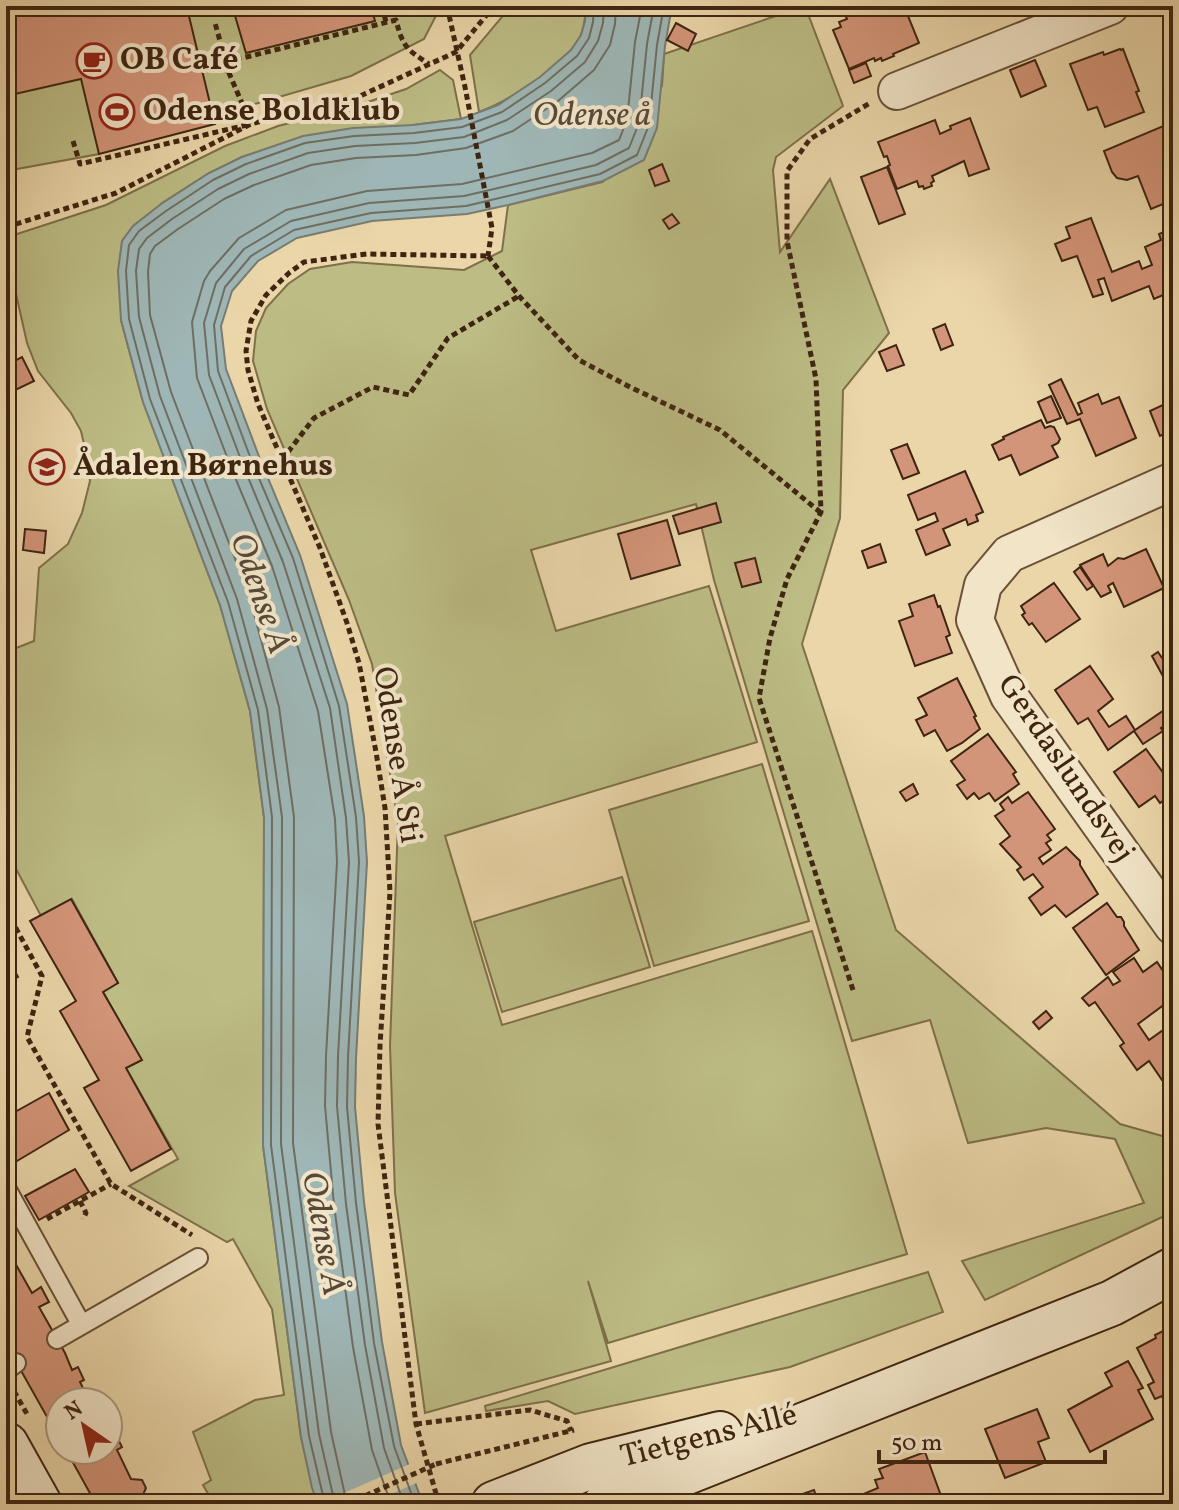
<svg xmlns="http://www.w3.org/2000/svg" width="1179" height="1510" font-family="Vollkorn,serif">
<style>
.green{fill:#bcbc84;stroke:#7e704a;stroke-width:2}
.water{fill:#9eb6b5;stroke:#787c73;stroke-width:2}
.pier{fill:#ead6a9}
.lines{fill:none;stroke-linecap:round;stroke-linejoin:round}
.shore{stroke:#6e6e63;stroke-width:2}
.building{fill:#d39579;stroke:#3f2511;stroke-width:2}
.lane-casing{stroke:#6a5137;stroke-width:22}
.street-casing{stroke:#6a5137;stroke-width:40}
.secondary-casing{stroke:#3f2511;stroke-width:48}
.path{stroke:#3f2511;stroke-width:5;stroke-dasharray:6 4;stroke-linecap:butt}
.lane{stroke:#f1e4c7;stroke-width:18}
.street{stroke:#f1e4c7;stroke-width:36}
.secondary{stroke:#f1e4c7;stroke-width:44}
.path-bridge{stroke:#3f2511;stroke-width:5;stroke-dasharray:6 4;stroke-linecap:butt}
.labels{text-anchor:middle;dominant-baseline:central;stroke-width:8;stroke-linejoin:round;paint-order:stroke}
.poi-label{font-size:32px;font-weight:bold;fill:#3f2511;stroke:#f1e4c7;text-anchor:start}
.street-label{font-size:32px;fill:#3f2511;stroke:#f1e4c7}
.water-label{font-size:34px;font-style:italic;fill:#57493a;stroke:#f1e4c7}
</style>
<rect width="100%" height="100%" fill="#ead6a9"/>
<filter id="stains"><feTurbulence type="fractalNoise" baseFrequency=".0025" numOctaves="4"/><feColorMatrix values="0 0 0 0 .2 0 0 0 0 .09 0 0 0 0 .02 0 0 0 .5 -.17"/></filter>
<radialGradient id="worn" r=".72"><stop offset=".6" stop-color="#630" stop-opacity="0"/><stop offset="1" stop-color="#630" stop-opacity=".3"/></radialGradient>
<!-- green -->
<g class="green">
<path d="M6,6h435l-17,33 -73,37 -247,72 -5,6 -93,17z"/>
<path d="M511,6h75c-1,11 -1,21 -6,31 -14,28 -71,64 -101,75l-9,-57z"/>
<path d="M805,6l38,100 -67,51 -3,13 7,82 50,-73 59,154 -46,57 -3,128 -38,126 94,286 224,194 53,15v73l-188,88 -23,-39 182,-58 -29,-64 -69,-11 -78,15 -38,-123 -78,21 -138,-461 -18,-76 -165,46 25,81 153,-45 48,156 -312,94 57,189 310,-94 95,323 -299,89 -20,-62 23,80 -186,52 -30,-220 -5,-147 8,-224 -26,-158 -23,-64 -82,-191 -14,-48 3,-30 10,-23 22,-24 22,-15 42,-7 112,8 38,-19 6,-46 95,-23 59,-96 2,-32z"/>
<path d="M440,70l13,10 8,39 -48,6 -171,32 -33,16 -48,31 -40,116 22,82 77,203 30,106 14,106 -1,328 38,292 15,61 -11,6h-91l-11,-19 8,-5 -18,-48 62,-32 29,-5 -12,-86 -39,-70 -6,3 -98,-56 49,-27 -52,-91 15,-8 -38,-68 15,-9 -46,-84 -31,17 -35,-66v-198l28,-11 5,-73 29,-24 14,-31 8,-32 -4,-28 -5,-22 -10,-18 -33,-42 -11,-28 -15,-67 2,-41 92,-30 119,-59 53,-20 69,-17 59,-20z"/>
<path d="M762,764l47,157 -155,45 -45,-156z"/>
<path d="M622,877l28,90 -148,45 -28,-90z"/>
<path d="M928,1272l15,40 -153,55 -215,47 -27,-13 -62,10 -1,-5z"/>
</g>
<!-- water -->
<path class="water" d="M586,6h86l-7,40 -8,82 -13,32 -41,21 -95,24 -41,9 -95,7 -75,17 -39,23 -26,30 -11,35 5,43 34,90 40,96 47,149 17,112 3,46 -11,196 -1,49 9,95 18,140 19,103 22,59h-105l-6,-16 -11,-51 -38,-292 1,-328 -14,-106 -30,-106 -77,-203 -22,-82 -3,-49 4,-30 11,-15 28,-22 48,-31 33,-16 61,-21 50,-8 60,-3 48,-6 37,-14 42,-28 31,-27 10,-15 4,-14z"/>
<!-- pier -->
<path class="pier" d="M412,1463l7,19 -51,22h-49z"/>
<g class="lines">
<!-- shore -->
<g class="shore">
<path d="M325,1504l-16,-68 -38,-291 1,-328 -14,-107 -30,-108 -78,-203 -21,-80 -3,-48 3,-26 10,-14 27,-20 47,-31 33,-16 59,-21 49,-7 60,-3 48,-6 40,-15 43,-29 32,-27 12,-18 4,-16 1,-16"/>
<path d="M335,1504l-16,-70 -38,-290 1,-327 -15,-108 -30,-110 -77,-203 -21,-79 -3,-46 3,-22 8,-11 25,-19 46,-30 31,-15 59,-21 47,-7 60,-3 49,-6 43,-17 44,-29 34,-29 13,-21 5,-18 1,-17"/>
<path d="M347,1504l-16,-72 -38,-289 1,-326 -15,-110 -30,-112 -78,-203 -21,-77 -2,-43 2,-18 5,-8 23,-17 46,-30 30,-14 57,-20 45,-7 60,-3 50,-7 47,-17 45,-30 36,-31 16,-25 5,-21 1,-18"/>
<path d="M391,1504l-19,-54 -19,-103 -19,-142 -9,-99 1,-50 11,-194 -2,-43 -17,-108 -46,-145 -40,-96 -35,-92 -5,-56 12,-41 6,-10 29,-33 47,-28 81,-19 95,-7 130,-31 27,-13 8,-20 8,-78 7,-36"/>
<path d="M404,1504l-20,-56 -19,-103 -19,-141 -9,-98 1,-50 11,-194 -3,-44 -16,-110 -47,-146 -40,-97 -34,-90 -5,-52 12,-40 28,-34 47,-28 78,-18 95,-7 132,-31 33,-17 10,-25 8,-79 7,-38"/>
<path d="M415,1504l-21,-58 -20,-103 -18,-140 -9,-96 1,-50 11,-195 -3,-45 -17,-111 -46,-148 -41,-96 -34,-91 -4,-46 11,-38 26,-31 43,-26 77,-17 95,-7 134,-32 37,-19 12,-30 8,-80 7,-39"/>
</g>
</g>
<!-- building -->
<g class="building">
<path d="M6,6h191l-10,2 28,116 -116,30 -18,-75 -75,17z"/>
<path d="M244,6h127l4,15 -129,32 -13,-44z"/>
<path d="M845,6h59l15,37 -26,11 1,2 -12,5 -1,-3 -6,3 -1,-3 -25,11 -16,-39 8,-3 -2,-5 8,-3 -5,-12z"/>
<path d="M676,23l20,11 -8,17 -21,-11z"/>
<path d="M1120,49l1,1 2,-1 16,42 -3,1 8,20 -39,15 -8,-20 -9,3 -18,-46 33,-12 1,3z"/>
<path d="M1035,60l11,26 -25,11 -11,-27z"/>
<path d="M866,63l5,13 -17,7 -5,-13z"/>
<path d="M970,118l19,51 -20,7 -5,-15 -32,15 2,5 -3,2 1,3 -8,3 -1,-3 -4,1 -2,-6 -20,8 -9,-23 2,-1 -3,-9 -3,1 -6,-15 57,-22 5,14 11,-5 -1,-3z"/>
<path d="M1168,124l5,13v63l-22,9 -13,-33 -11,4 -10,-2 -5,-6 -8,-21z"/>
<path d="M662,164l7,17 -14,5 -6,-16z"/>
<path d="M887,167l18,47 -26,10 -18,-47z"/>
<path d="M672,214l7,9 -10,6 -6,-9z"/>
<path d="M1091,218l21,54 27,-11 3,8 10,-4 -7,-18 16,-7 -2,-6 14,-6v89l-10,-22 -9,4 -5,-13 -37,15 -8,-23 -6,2 5,14 -10,3 -16,-41 -15,5 -7,-17 15,-6 -4,-11z"/>
<path d="M945,324l8,21 -12,5 -8,-21z"/>
<path d="M896,345l8,20 -17,6 -8,-19z"/>
<path d="M22,357l12,24 -27,13 -1,-29z"/>
<path d="M1061,379l17,36 4,-2 -4,-10 20,-9 4,10 17,-7 17,41 -40,18 -16,-37 -13,5 -18,-39z"/>
<path d="M1051,396l10,22 -14,5 -9,-21z"/>
<path d="M1169,402l4,10v18l-13,6 -10,-25z"/>
<path d="M1041,420l4,8 5,-2 4,1 6,12 -2,4 -6,3 6,11 -38,18 -9,-20 -12,5 -7,-15 12,-6 -1,-2z"/>
<path d="M907,444l12,29 -16,6 -12,-29z"/>
<path d="M965,471l18,41 -7,3 2,6 -10,4 -2,-6 -23,10 7,16 -24,10 -10,-25 22,-9 -3,-8 -17,7 -10,-25z"/>
<path d="M716,503l5,19 -42,12 -6,-18z"/>
<path d="M667,520l13,45 -49,14 -13,-45z"/>
<path d="M25,529l21,2 -2,22 -21,-3z"/>
<path d="M880,544l6,18 -18,6 -6,-17z"/>
<path d="M1146,549l18,39 -40,19 -11,-24 -5,3 3,6 -10,5 -21,-32 23,-11 5,12 10,-8 6,1z"/>
<path d="M755,558l6,24 -19,5 -7,-24z"/>
<path d="M1080,567l13,19 -6,4 -13,-18z"/>
<path d="M1054,583l26,36 -34,23 -14,-19 -3,2 -7,-10 3,-2 -4,-7z"/>
<path d="M934,595l4,12 2,-1 10,29 -4,2 6,16 -37,13 -16,-45 14,-5 -4,-12z"/>
<path d="M1158,652l15,22 -8,6 -13,-24z"/>
<path d="M1090,666l23,33 -15,12 11,16 17,-11 9,14 38,-26v16l-12,8 2,3 -20,13 -9,-13 -26,19 -20,-32 -10,6 -23,-34z"/>
<path d="M957,678l19,38 -2,1 6,12 -18,14 -15,8 -12,-21 -11,6 -8,-16 11,-5 -9,-17z"/>
<path d="M988,734l28,38 -3,2 6,10 -24,17 -6,-8 -10,6 -5,-6 -7,6 -10,-14 8,-5 -14,-19z"/>
<path d="M1146,749l26,36 -2,1 3,7 -13,10 -5,-7 -16,11 -25,-35z"/>
<path d="M913,784l5,10 -12,7 -6,-9z"/>
<path d="M1028,792l27,37 -8,6 4,5 -5,3 5,7 -12,8 4,6 23,-17 14,14v4l18,29 -32,23 -11,-12 -14,10 -12,-17 14,-11 -10,-13 -9,6 -7,-10 4,-3 -21,-23 10,-8 -15,-20 9,-6 -4,-6 8,-7 4,6z"/>
<path d="M71,899l47,84 -15,9 39,68 -16,8 45,81 -40,22 -47,-83 15,-8 -39,-69 16,-10 -46,-80z"/>
<path d="M1107,903l10,14h4l3,5v4l15,24 -33,25 -33,-47z"/>
<path d="M6,955l12,22 -12,7z"/>
<path d="M1134,958l9,14 14,-10 16,24v12l-35,26 11,16 24,-17v48l-11,9 -13,-19 -12,9 -17,-24 4,-3 -29,-41 -6,4 -7,-8 26,-21 5,8 7,-4 -7,-9z"/>
<path d="M1046,1011l6,7 -13,11 -6,-7z"/>
<path d="M49,1093l20,37 -57,34 -6,-10v-37z"/>
<path d="M75,1169l14,23 -50,28 -14,-24z"/>
<path d="M6,1247l26,46 9,-6 8,15 -10,5 26,46 7,17 6,-3 6,13 -4,2 10,20h-30v38l-54,-96z"/>
<path d="M1173,1326v70l-9,5 -2,-5 -7,3 -7,-14 6,-3 -17,-34 19,-10 -1,-3z"/>
<path d="M1128,1361l15,27 -5,2 15,29 -63,33 -22,-42 44,-24 -7,-13z"/>
<path d="M1037,1409l12,29 -11,4 8,20 -41,16 -20,-49z"/>
<path d="M108,1434l2,4 6,-3 6,12 -5,3 14,29 11,1 4,8 -5,11 3,5h-48l-30,-54h42z"/>
<path d="M925,1452l19,52h-53l-1,-1 -26,1 -3,-9 17,-7 -3,-8 8,-2 -4,-9z"/>
<path d="M814,1490l5,14h-45z"/>
</g>
<g class="lines">
<defs>
<g id="lane">
<path d="M6,1188l75,136"/>
<path d="M57,1339l141,-81"/>
<path d="M6,1370l10,-7"/>
</g>
<g id="street">
<path d="M897,91l213,-85"/>
<path d="M1173,481l-164,73 -26,31 -8,35 34,76 164,230"/>
</g>
<g id="secondary">
<path d="M6,1445l33,59"/>
<path d="M494,1504l97,-38 129,-32"/>
<path d="M606,1504l506,-201 61,-33"/>
</g>
</defs>
<!-- lane casing -->
<use href="#lane" class="lane-casing"/>
<!-- street casing -->
<use href="#street" class="street-casing"/>
<!-- secondary casing -->
<use href="#secondary" class="secondary-casing"/>
<!-- path -->
<g class="path">
<path d="M382,6l4,16"/>
<path d="M447,6l18,81 27,141 -4,28"/>
<path d="M226,62l170,-42c7,27 10,29 33,44"/>
<path d="M73,141l7,23 171,-40 -22,-51 -14,-50"/>
<path d="M6,227l110,-34 135,-69 109,-28 96,-44 38,-46"/>
<path d="M488,256l31,40 60,64 51,27 90,43 100,82"/>
<path d="M282,460l32,-42 59,-31 36,8 39,-57 71,-42"/>
<path d="M6,910l36,66 -15,61 84,147 81,51"/>
<path d="M853,990l-94,-292 11,-60 17,-59 34,-67 -5,-133 -29,-138v-70l23,-32 60,-36"/>
<path d="M80,1201l6,12 -3,6"/>
<path d="M47,1219l64,-35"/>
<path d="M14,1391l13,23"/>
<path d="M416,1424l114,-14 37,11 4,10"/>
<path d="M436,1464l138,-34"/>
<path d="M439,1504l-23,-80 -38,-300 2,-79 10,-153 -5,-84 -9,-56 -17,-89 -12,-40 -27,-75 -62,-144 -10,-34 -2,-19 5,-30 15,-26 23,-22 15,-11 63,-8 121,2"/>
</g>
<!-- lane -->
<use href="#lane" class="lane"/>
<!-- street -->
<use href="#street" class="street"/>
<!-- secondary -->
<use href="#secondary" class="secondary"/>
<!-- path-bridge -->
<path class="path-bridge" d="M347,1504l89,-40"/>
</g>
<!-- icons -->
<defs>
<symbol id="cafe-ring" viewBox="-11 -11 22 22"><circle r="9.5" fill="#f1e4c7" stroke="#8f2418" stroke-width="1.5"/><path d="M-5.5-4.5H6V0H3Q3 3.5 0 3.5H-2.5Q-5.5 3.5-5.5 0ZM3-3.2v2h1.7v-2ZM-6 4.5H4V6H-6Z" fill="#8f2418"/></symbol>
<symbol id="stadium-ring" viewBox="-11 -11 22 22"><circle r="9.5" fill="#f1e4c7" stroke="#8f2418" stroke-width="1.5"/><path d="M0-5a6.5 5 0 1 0 0 10a6.5 5 0 1 0 0-10ZM-3.5-1.8h7v3.6h-7Z" fill="#8f2418"/></symbol>
<symbol id="school-ring" viewBox="-11 -11 22 22"><circle r="9.5" fill="#f1e4c7" stroke="#8f2418" stroke-width="1.5"/><path d="M0-5L7-2L0 1L-7-2ZM-4 1L0 2.5L4 1V4Q0 6-4 4Z" fill="#8f2418"/></symbol>
</defs>
<g fill-rule="evenodd">
<use href="#cafe-ring" x="74" y="41" width="40" height="40"/>
<use href="#stadium-ring" x="97" y="92" width="40" height="40"/>
<use href="#school-ring" x="27" y="447" width="40" height="40"/>
</g>
<g class="labels">
<!-- poi labels -->
<g class="poi-label">
<text x="120" y="61">OB Café</text>
<text x="143" y="112">Odense Boldklub</text>
<text x="73" y="467">Ådalen Børnehus</text>
</g>
<!-- street labels -->
<g class="street-label">
<text transform="translate(396 755) rotate(81)">Odense Å Sti</text>
<text transform="translate(1065 769) rotate(56)">Gerdaslundsvej</text>
<text transform="translate(709 1437) rotate(-14)">Tietgens Allé</text>
</g>
<!-- water labels -->
<g class="water-label">
<text x="592" y="116">Odense å</text>
<text transform="translate(259 594) rotate(71)">Odense Å</text>
<text transform="translate(322 1234) rotate(80)">Odense Å</text>
</g>
</g>
<!-- margin -->
<rect width="1179" height="1510" fill="none" stroke="#ead6a9" stroke-width="32"/>
<rect x="8" y="8" width="1163" height="1494" fill="none" stroke="#3f2511" stroke-width="4"/>
<rect x="16" y="16" width="1147" height="1478" fill="none" stroke="#3f2511" stroke-width="2"/>
<!-- north arrow -->
<g transform="translate(84 1426) rotate(326)"><circle r="38" fill="#f1e4c7" stroke="#aa987e" stroke-width="2"/>
<path d="M0-6L14 30L0 20L-14 30Z" fill="#8f2418"/>
<text y="-12" font-size="22" font-weight="bold" text-anchor="middle" fill="#3f2511">N</text>
</g>
<!-- scale -->
<path d="M879 1450v12h226v-12" fill="none" stroke="#3f2511" stroke-width="4"/>
<text x="891" y="1450" font-size="24" fill="#3f2511" stroke="#f1e4c7" stroke-width="6" paint-order="stroke">50 m</text>
<rect width="100%" height="100%" filter="url(#stains)"/>
<rect width="100%" height="100%" fill="url(#worn)"/>
</svg>
